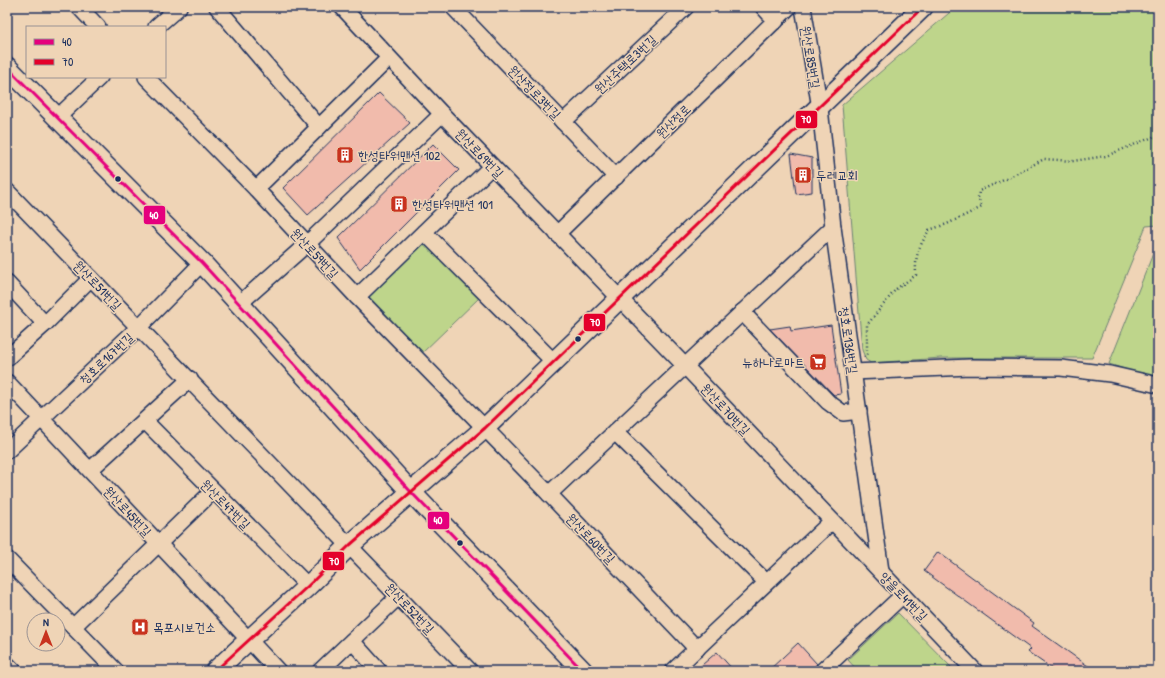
<svg xmlns="http://www.w3.org/2000/svg" width="1165" height="678" font-family="'Patrick Hand','Poor Story',sans-serif">
<style>
.green{fill:#bed58b;stroke:#6c8274}
.building{fill:#f1bbac;stroke:#1b2f5e}
.lines{fill:none;stroke-linecap:round;stroke-linejoin:round}
.minor-casing{stroke:#1b2f5e;stroke-width:18}
.tertiary-casing{stroke:#1b2f5e;stroke-width:22}
.path{stroke:#1b2f5e;stroke-width:2.5;stroke-dasharray:1 3;stroke-linecap:butt}
.minor{stroke:#efd4b6;stroke-width:15}
.tertiary{stroke:#efd4b6;stroke-width:19}
.bus-1-casing{stroke:#efd4b6;stroke-width:6}
.bus-2-casing{stroke:#efd4b6;stroke-width:6}
.bus-1{stroke:#e5007d;stroke-width:3}
.bus-2{stroke:#e4002b;stroke-width:3}
.bus-dot{fill:#1b2f5e;stroke:#efd4b6;stroke-width:1.5}
.labels{text-anchor:middle;dominant-baseline:central;stroke-width:3;stroke-linejoin:round;paint-order:stroke}
.street-label{font-size:13px;fill:#1b2f5e;stroke:#efd4b6}
.poi-label{font-size:13px;fill:#1b2f5e;stroke:#efd4b6;text-anchor:start}
.line-badge{stroke:#efd4b6;stroke-width:1.5}
.badge-label{font-size:11px;text-anchor:middle;font-weight:bold;fill:#fff}
</style>
<rect width="100%" height="100%" fill="#efd4b6"/>
<filter id="ink" filterUnits="userSpaceOnUse"><feTurbulence type="fractalNoise" baseFrequency=".025" numOctaves="2"/><feDisplacementMap in="SourceGraphic" scale="8" xChannelSelector="R" yChannelSelector="G"/><feConvolveMatrix kernelMatrix="1 2 1 2 8 2 1 2 1" color-interpolation-filters="sRGB"/></filter>
<g filter="url(#ink)">
<!-- green -->
<g class="green">
<path d="M956,7h202v218l-12,1 -54,132h-151l-70,5 -5,-3 -4,-10 -20,-245z"/>
<path d="M1158,241v139l-49,-16z"/>
<path d="M428,242l52,55 -60,58 -52,-55v-7l52,-49z"/>
<path d="M898,613l56,57 -1,1h-95l-10,-11z"/>
</g>
<!-- building -->
<g class="building">
<path d="M379,93l31,30 -102,92 -25,-27z"/>
<path d="M433,144l26,26 -99,99 -22,-31z"/>
<path d="M791,154l21,4v34l-16,2z"/>
<path d="M831,325l10,69 -7,1 -64,-66 20,-3 1,5z"/>
<path d="M938,552l96,71 -2,3 63,45h-40l-27,-19 3,-3 -107,-78z"/>
<path d="M798,643l19,21 -7,7h-42z"/>
<path d="M717,652l17,19h-39z"/>
</g>
<g class="lines">
<defs>
<g id="minor">
<path d="M79,7l19,20"/>
<path d="M217,7l102,120"/>
<path d="M342,7l100,107 243,252 290,305"/>
<path d="M453,7l163,170"/>
<path d="M763,7l13,14"/>
<path d="M803,7l17,101 13,119 48,344"/>
<path d="M156,27l23,-20"/>
<path d="M146,77l110,112 101,108 192,197 148,155"/>
<path d="M58,117l42,-40"/>
<path d="M563,122l123,-115"/>
<path d="M256,189l133,-131"/>
<path d="M7,191l463,480"/>
<path d="M424,232l130,130"/>
<path d="M557,234l232,-227"/>
<path d="M7,283l38,41"/>
<path d="M357,297l135,-131"/>
<path d="M239,304l68,-60 135,-130"/>
<path d="M742,312l86,90 15,11 16,-2"/>
<path d="M7,358l38,-34 46,-46"/>
<path d="M853,372l117,-5 91,1 49,6 48,11"/>
<path d="M7,382l271,289"/>
<path d="M145,421l163,165"/>
<path d="M615,432l151,150"/>
<path d="M7,451l132,-124 63,-64"/>
<path d="M90,470l100,-91"/>
<path d="M549,494l284,-267"/>
<path d="M7,559l109,112"/>
<path d="M73,627l140,-136"/>
<path d="M352,641l27,30"/>
<path d="M7,664l7,7"/>
<path d="M320,671l79,-75"/>
<path d="M673,671l159,-150"/>
<path d="M822,671l81,-76"/>
</g>
<g id="tertiary">
<path d="M7,67l195,196 209,229 172,179"/>
<path d="M215,671l93,-85 42,-41 135,-117 438,-421"/>
</g>
</defs>
<!-- minor casing -->
<use href="#minor" class="minor-casing"/>
<!-- tertiary casing -->
<use href="#tertiary" class="tertiary-casing"/>
<!-- path -->
<path class="path" d="M864,357l3,-2v-30l29,-36 20,-14c-1,-22 3,-27 13,-45l18,-6 35,-17 -4,-9 1,-7 27,-12 38,-20 29,2 33,-5 52,-21"/>
<!-- minor -->
<use href="#minor" class="minor"/>
<!-- tertiary -->
<use href="#tertiary" class="tertiary"/>
<defs>
<path id="bus-1" d="M7,67l195,196 209,229 172,179"/>
<path id="bus-2" d="M215,671l93,-85 42,-41 135,-117 438,-421"/>
</defs>
<!-- bus-1 casing -->
<use href="#bus-1" class="bus-1-casing"/>
<!-- bus-2 casing -->
<use href="#bus-2" class="bus-2-casing"/>
<!-- bus-1 -->
<use href="#bus-1" class="bus-1"/>
<!-- bus-2 -->
<use href="#bus-2" class="bus-2"/>
</g>
</g>
<!-- icons -->
<defs>
<symbol id="building-square" viewBox="-11 -11 22 22"><rect x="-9" y="-9" width="18" height="18" rx="4" fill="#c8321e" stroke="#efd4b6"/><path d="M-4-6H4V6H1V3H-1V6H-4ZM-2.5-4.3h1.7v1.8h-1.7ZM.8-4.3h1.7v1.8H.8ZM-2.5-1h1.7V.8h-1.7ZM.8-1h1.7V.8H.8Z" fill="#fff"/></symbol>
<symbol id="supermarket-square" viewBox="-11 -11 22 22"><rect x="-9" y="-9" width="18" height="18" rx="4" fill="#c8321e" stroke="#efd4b6"/><path d="M-6-5.5h2.5l.6 2H6L4.5 2H-2.5L-4.4-4H-6ZM-1.5 3.2a1.3 1.3 0 1 0 .1 0ZM3 3.2a1.3 1.3 0 1 0 .1 0Z" fill="#fff"/></symbol>
<symbol id="hospital-square" viewBox="-11 -11 22 22"><rect x="-9" y="-9" width="18" height="18" rx="4" fill="#c8321e" stroke="#efd4b6"/><path d="M-5-5h3v3.5h4V-5h3V5h-3V1.5h-4V5h-3Z" fill="#fff"/></symbol>
</defs>
<g fill-rule="evenodd">
<use href="#building-square" x="335" y="145" width="20" height="20"/>
<use href="#building-square" x="793" y="165" width="20" height="20"/>
<use href="#building-square" x="389" y="194" width="20" height="20"/>
<use href="#supermarket-square" x="808" y="352" width="20" height="20"/>
<use href="#hospital-square" x="130" y="617" width="20" height="20"/>
</g>
<!-- markers -->
<g class="bus-dot">
<circle cx="118" cy="179" r="3.5"/>
<circle cx="578" cy="339" r="3.5"/>
<circle cx="460" cy="543" r="3.5"/>
</g>
<g class="labels">
<!-- street labels -->
<g class="street-label">
<text transform="translate(811 57) rotate(81)">원산로85번길</text>
<text transform="translate(625 64) rotate(-43)">원산주택로3번길</text>
<text transform="translate(535 92) rotate(46)">원산정로3번길</text>
<text transform="translate(673 121) rotate(-44)">원산정로</text>
<text transform="translate(480 153) rotate(46)">원산로69번길</text>
<text transform="translate(315 253) rotate(47)">원산로59번길</text>
<text transform="translate(98 285) rotate(46)">원산로51번길</text>
<text transform="translate(849 340) rotate(82)">청호로136번길</text>
<text transform="translate(106 358) rotate(-43)">청호로167번길</text>
<text transform="translate(726 409) rotate(47)">원산로70번길</text>
<text transform="translate(226 504) rotate(45)">원산로47번길</text>
<text transform="translate(128 511) rotate(47)">원산로45번길</text>
<text transform="translate(591 538) rotate(46)">원산로60번길</text>
<text transform="translate(904 596) rotate(46)">양을로41번길</text>
<text transform="translate(410 608) rotate(46)">원산로52번길</text>
</g>
<!-- poi labels -->
<g class="poi-label">
<text x="358" y="155">한성타워맨션 102</text>
<text x="816" y="175">두레교회</text>
<text x="412" y="204">한성타워맨션 101</text>
<text x="805" y="362" text-anchor="end">뉴하나로마트</text>
<text x="153" y="627">목포시보건소</text>
</g>
</g>
<g class="line-badge">
<rect x="795" y="110" width="23" height="19" rx="4" fill="#e4002b"/>
<rect x="143" y="205" width="23" height="20" rx="4" fill="#e5007d"/>
<rect x="583" y="313" width="23" height="19" rx="4" fill="#e4002b"/>
<rect x="427" y="511" width="23" height="19" rx="4" fill="#e5007d"/>
<rect x="322" y="551" width="23" height="20" rx="4" fill="#e4002b"/>
</g>
<g class="badge-label">
<text x="806" y="123">70</text>
<text x="154" y="219">40</text>
<text x="595" y="326">70</text>
<text x="438" y="524">40</text>
<text x="334" y="565">70</text>
</g>
<!-- margin -->
<rect width="1165" height="678" fill="none" stroke="#efd4b6" stroke-width="24"/>
<rect x="12" y="12" width="1141" height="654" fill="none" stroke="#1b2f5e" stroke-width="1.5" filter="url(#ink)"/>
<!-- legend -->
<rect x="26" y="26" width="140" height="52" fill="#efd4b6" stroke="#9a9293"/>
<rect x="34" y="39" width="20" height="6" fill="#e5007d" stroke="#9a9293"/>
<text x="62" y="46" font-size="12" fill="#1b2f5e">40</text>
<rect x="34" y="59" width="20" height="6" fill="#e4002b" stroke="#9a9293"/>
<text x="62" y="66" font-size="12" fill="#1b2f5e">70</text>
<!-- north arrow -->
<g transform="translate(46 632)"><circle r="19" fill="#efd4b6" stroke="#9a9293"/>
<path d="M0-3L7 15L0 10L-7 15Z" fill="#c8321e"/>
<text y="-6" font-size="11" font-weight="bold" text-anchor="middle" fill="#1b2f5e">N</text>
</g>
</svg>
